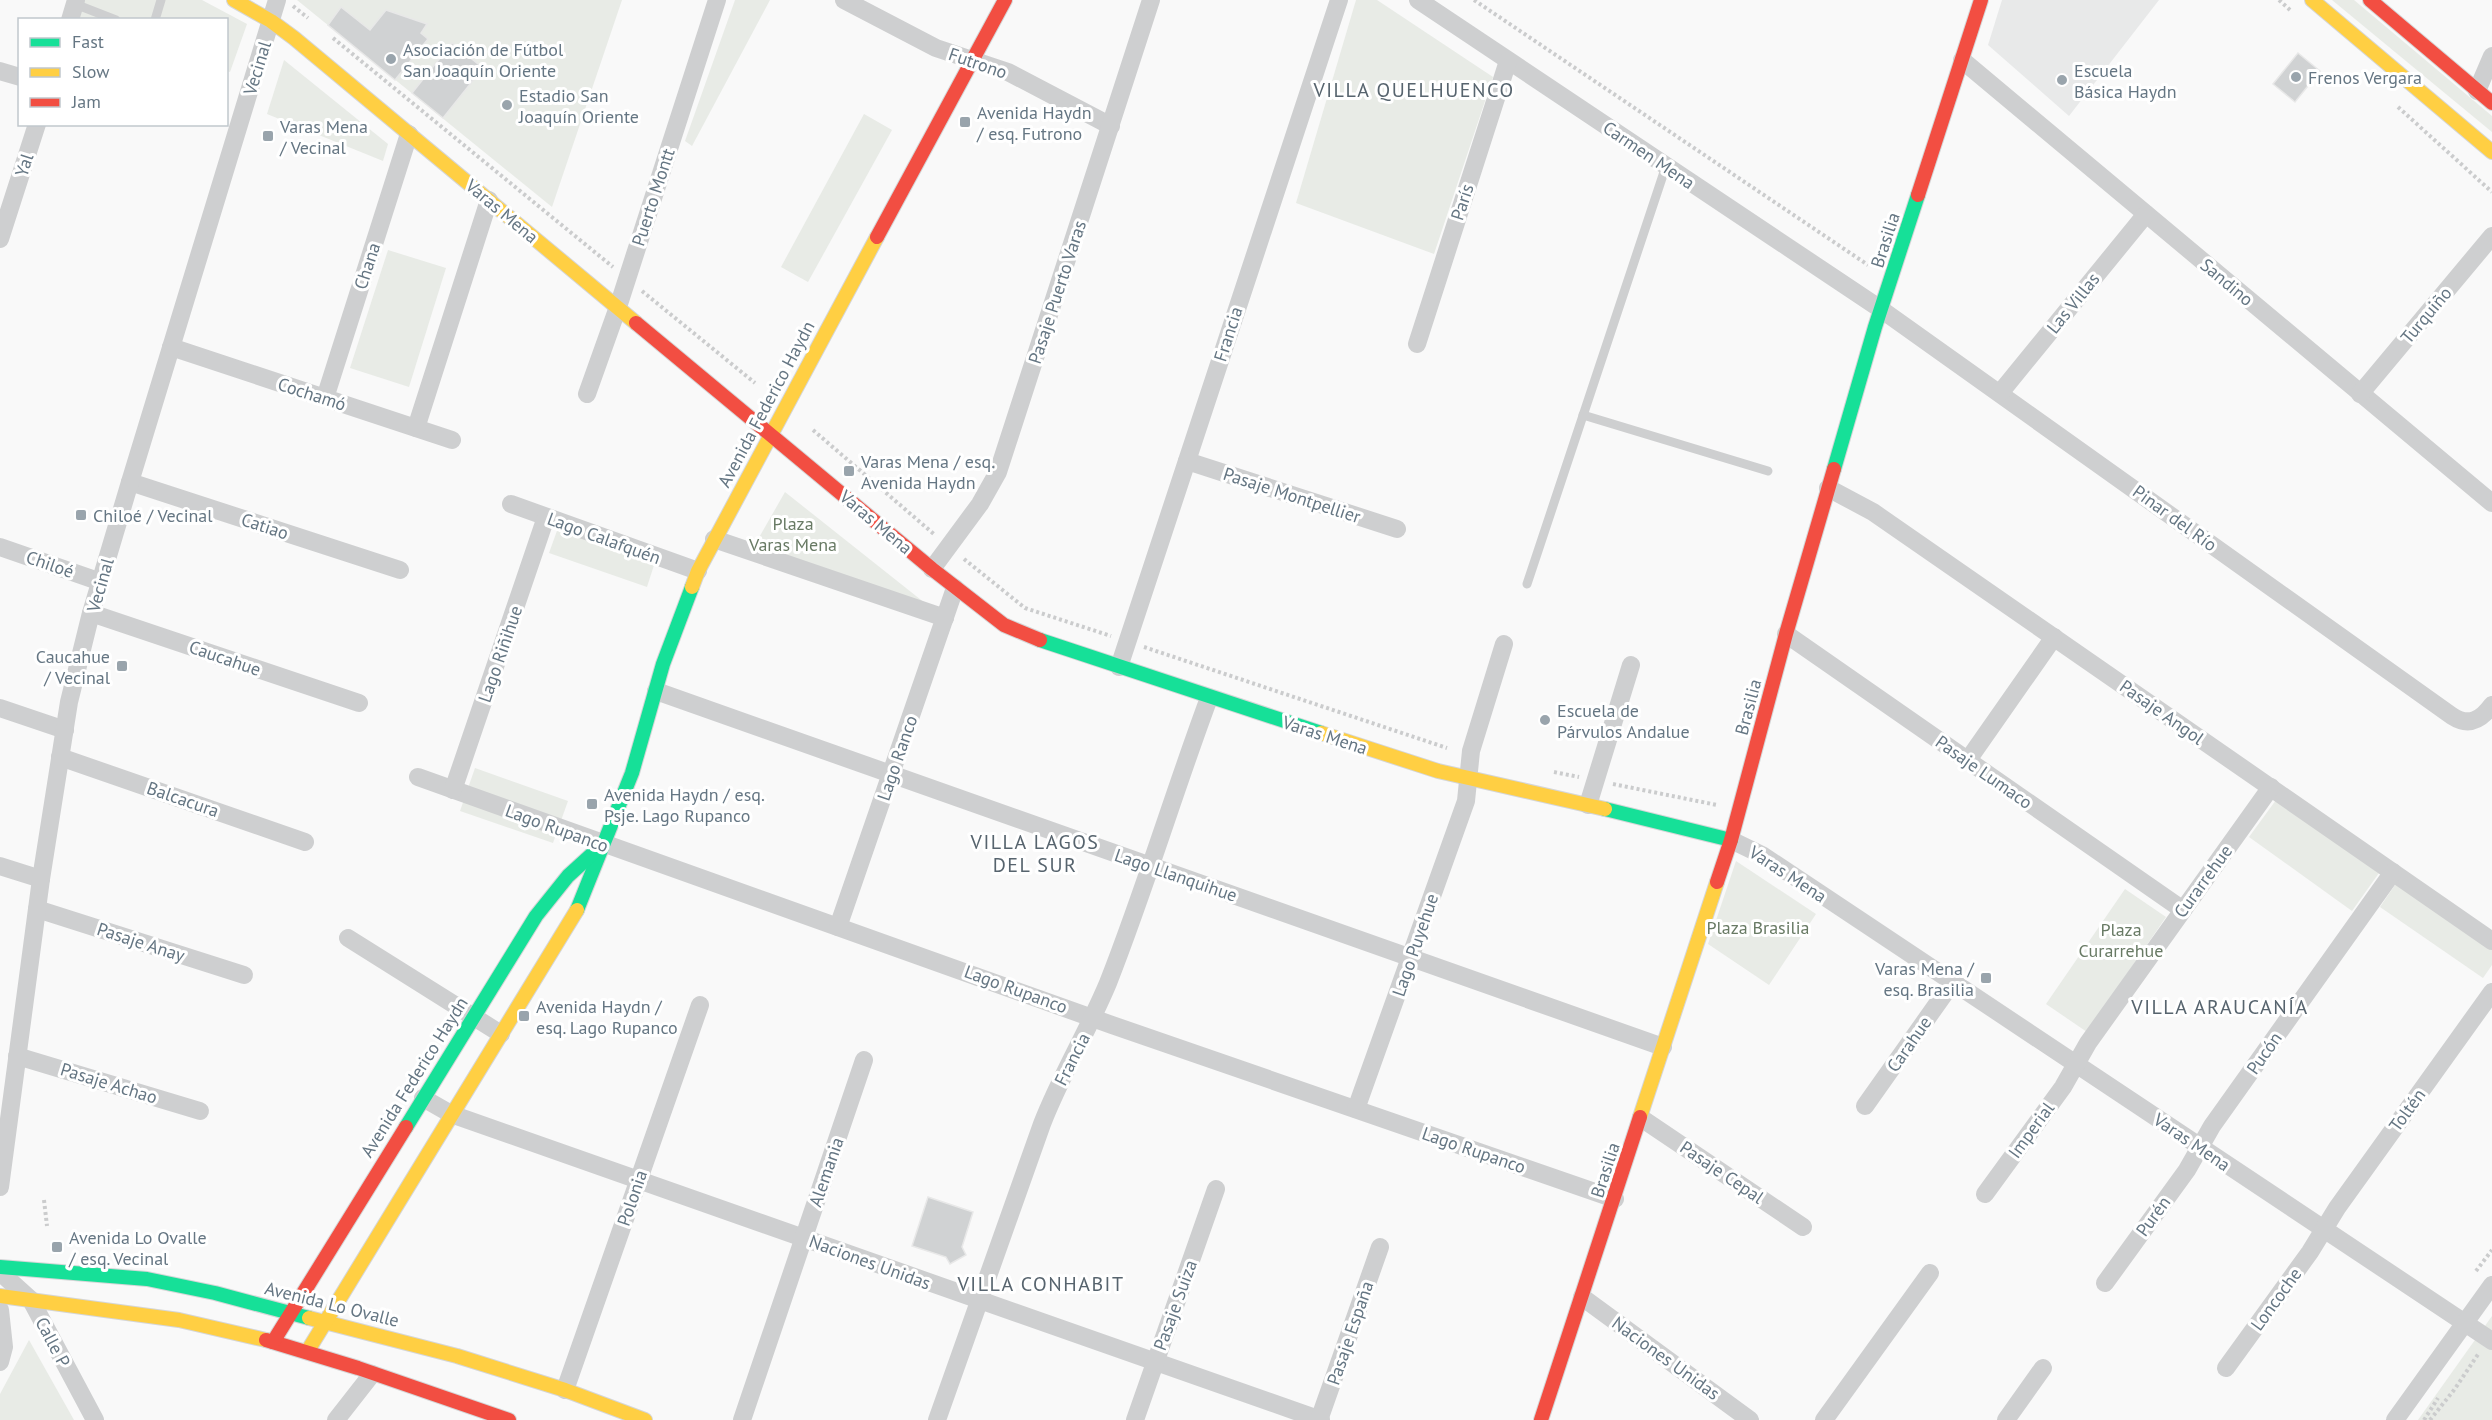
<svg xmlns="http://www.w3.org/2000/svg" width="2492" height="1420" font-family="'PT Sans',sans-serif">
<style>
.built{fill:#e8e9e9}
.green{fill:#e8ebe6}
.building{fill:#d0d2d3;stroke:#e8e8e8;stroke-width:1.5}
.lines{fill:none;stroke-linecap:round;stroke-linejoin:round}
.fast-casing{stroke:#d5d6d7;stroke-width:16}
.slow-casing{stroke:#d5d6d7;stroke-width:16}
.jam-casing{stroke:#d5d6d7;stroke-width:16}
.path{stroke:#cbcccd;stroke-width:4;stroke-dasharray:3 3;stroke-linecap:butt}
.lane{stroke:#cecfd0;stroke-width:9}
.street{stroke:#cecfd0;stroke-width:18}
.fast{stroke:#16e098;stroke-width:14}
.slow{stroke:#ffcf43;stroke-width:14}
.jam{stroke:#f24e42;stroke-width:14}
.poi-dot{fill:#99a4ac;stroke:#fff;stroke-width:2}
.labels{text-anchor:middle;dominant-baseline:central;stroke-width:6;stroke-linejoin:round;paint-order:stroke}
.poi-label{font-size:18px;fill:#657683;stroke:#fff;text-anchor:start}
.street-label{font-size:18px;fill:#657683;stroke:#fff}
.park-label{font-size:18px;fill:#687a64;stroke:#fff}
.neighbourhood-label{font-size:20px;letter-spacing:1.5px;fill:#57646e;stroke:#fff}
</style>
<rect width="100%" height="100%" fill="#f9f9f9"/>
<!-- built -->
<path class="built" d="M2002,0h157l-90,116 -81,-71z"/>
<!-- green -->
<g class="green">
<path d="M71,0h131l45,24 -17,48 -3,-1 -1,-51h-145l-14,-6z"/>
<path d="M297,0h325l-70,207z"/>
<path d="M735,0h35l-78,146 -7,-5z"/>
<path d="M1356,0h21l116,77 -59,177 -138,-51z"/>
<path d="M2332,0h22l138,116v16z"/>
<path d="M284,60l104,84 -5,17 -116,-47z"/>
<path d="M864,114l28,16 -84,152 -27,-15z"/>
<path d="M388,250l58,18 -37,119 -59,-19z"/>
<path d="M785,492l150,119 -182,-63z"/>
<path d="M558,528l97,34 -8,25 -98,-34z"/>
<path d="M475,768l93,33 -15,42 -93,-32z"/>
<path d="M2276,800l103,73 -27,38 -103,-74z"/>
<path d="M1736,861l80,53 -47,71 -61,-41z"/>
<path d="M2397,882l95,67v16l-9,13 -103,-71z"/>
<path d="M2125,889l41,28 -79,115 -41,-28z"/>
<path d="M2492,1316v104h-74z"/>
<path d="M29,1340l45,80h-74v-26z"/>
</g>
<!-- building -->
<g class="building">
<path d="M341,7l29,23 16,-20 41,14 -6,9 7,6 -33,41 -67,-55z"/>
<path d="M452,43l31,25 -40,50 -31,-25z"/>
<path d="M2298,53l22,18 -25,31 -22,-18z"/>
<path d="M928,1197l45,15 -11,35 4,8 -16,9 -4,-7 -34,-11z"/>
</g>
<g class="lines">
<defs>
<g id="fast">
<path d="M1834,469l41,-142 43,-132"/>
<path d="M1040,640l281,93"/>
<path d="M1605,809l126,31"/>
<path d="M577,910l55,-137 31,-109 29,-77"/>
<path d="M406,1127l130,-211 32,-40 33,-30"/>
<path d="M0,1267l147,12 68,14 94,25"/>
</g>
<g id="slow">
<path d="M234,0l37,21 23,17 342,285"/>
<path d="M2312,0l180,152"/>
<path d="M692,587l6,-16 179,-334"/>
<path d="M1321,733l117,38 167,38"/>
<path d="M1640,1117l77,-235"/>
<path d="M0,1296l179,24 87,20"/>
<path d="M309,1318l148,38 108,34 80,30"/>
<path d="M307,1352l270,-442"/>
</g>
<g id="jam">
<path d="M2370,0l122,103"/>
<path d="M1918,195l63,-195"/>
<path d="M877,237l128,-237"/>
<path d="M636,323l296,246 72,56 36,15"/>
<path d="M1717,882l14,-42 55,-206 48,-165"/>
<path d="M266,1340l92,28 151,52"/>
<path d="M273,1342l133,-215"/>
<path d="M1541,1420l99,-303"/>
</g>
</defs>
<!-- fast casing -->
<use href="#fast" class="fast-casing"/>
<!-- slow casing -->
<use href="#slow" class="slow-casing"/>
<!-- jam casing -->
<use href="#jam" class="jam-casing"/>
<!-- path -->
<g class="path">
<path d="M1474,0l394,265"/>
<path d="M2279,0l11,10"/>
<path d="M293,6l15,12"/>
<path d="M333,38l280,229"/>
<path d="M2398,107l94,85"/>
<path d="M642,291l113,92"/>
<path d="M813,430l122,105"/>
<path d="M964,559l61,49 86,28"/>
<path d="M1144,647l303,101"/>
<path d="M1554,772l25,5"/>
<path d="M1613,784l104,21"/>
<path d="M44,1200l3,26"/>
<path d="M2476,1271l16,-21"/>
<path d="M2424,1420l14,-22"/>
<path d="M2430,1420l24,-30 25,-37"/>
</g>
<!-- lane -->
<g class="lane">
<path d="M75,4l41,16"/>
<path d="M155,20l6,-20"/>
<path d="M1583,415l185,56"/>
<path d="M1527,584l139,-418"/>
</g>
<!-- street -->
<g class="street">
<path d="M844,0l92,48 72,24 103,54"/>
<path d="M1418,0l464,310 570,406c17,11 29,4 40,-11"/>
<path d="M70,20l6,-20"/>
<path d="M1962,60l530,443"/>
<path d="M0,71l20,6"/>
<path d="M2477,91l15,-35"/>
<path d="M0,239l37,-115"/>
<path d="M1417,344l91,-283"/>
<path d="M171,347l281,93"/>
<path d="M2000,393l146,-179"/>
<path d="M587,394l31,-87 99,-307"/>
<path d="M2360,394l132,-158"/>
<path d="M325,398l84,-264"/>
<path d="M416,428l73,-228"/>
<path d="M1187,461l210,68"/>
<path d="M130,482l270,88"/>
<path d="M1828,488l45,24 619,429"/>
<path d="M511,504l187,67"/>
<path d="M714,539l231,79"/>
<path d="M0,547l101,35"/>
<path d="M932,569l48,-65 18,-32 153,-472"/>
<path d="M91,613l268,90"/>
<path d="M1786,634l397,276"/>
<path d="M1119,667l220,-667"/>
<path d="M656,691l1007,356"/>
<path d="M0,708l65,22"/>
<path d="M60,757l245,85"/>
<path d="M1968,760l86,-123"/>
<path d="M418,777l694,248 503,174"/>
<path d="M453,790l93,-273"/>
<path d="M1588,805l43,-140"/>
<path d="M1731,840l31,15 730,486"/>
<path d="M0,866l41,13"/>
<path d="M37,909l207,66"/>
<path d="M838,927l117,-339"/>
<path d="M348,938l153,96"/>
<path d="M17,1056l183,55"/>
<path d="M423,1098l28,16 870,306"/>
<path d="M1865,1106l87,-123"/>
<path d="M1356,1109l110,-308 5,-50 33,-107"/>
<path d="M1641,1118l162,109"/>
<path d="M0,1187l41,-308 28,-177 22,-89 39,-131 147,-482"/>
<path d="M1985,1194l78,-107 25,-44 183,-256"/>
<path d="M0,1272l31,28 64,120"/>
<path d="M2105,1283l82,-113 25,-44 181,-254"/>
<path d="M1582,1297l168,123"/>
<path d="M0,1310l4,37 -4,15"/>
<path d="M2226,1368l84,-116 27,-44 155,-216"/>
<path d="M565,1390l135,-385"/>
<path d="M336,1420l36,-46"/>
<path d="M742,1420l122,-360"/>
<path d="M937,1420l105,-296c19,-49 46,-93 66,-141 37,-94 66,-191 101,-285"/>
<path d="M1135,1420l81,-231"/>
<path d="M1319,1420l61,-173"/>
<path d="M1824,1420l106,-147"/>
<path d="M2006,1420l37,-52"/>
<path d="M2395,1420l97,-135"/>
</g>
<!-- fast -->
<use href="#fast" class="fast"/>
<!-- slow -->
<use href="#slow" class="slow"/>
<!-- jam -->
<use href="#jam" class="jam"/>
</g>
<!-- markers -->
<g class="poi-dot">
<circle cx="391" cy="59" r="6"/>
<circle cx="2296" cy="77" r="6"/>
<circle cx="2062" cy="80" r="6"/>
<circle cx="507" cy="105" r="6"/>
<rect x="959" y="116" width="12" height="12" rx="3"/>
<rect x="262" y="130" width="12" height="12" rx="3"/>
<rect x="843" y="465" width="12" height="12" rx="3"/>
<rect x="75" y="509" width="12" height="12" rx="3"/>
<rect x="116" y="660" width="12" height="12" rx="3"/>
<circle cx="1545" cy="720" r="6"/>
<rect x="586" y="798" width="12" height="12" rx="3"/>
<rect x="1980" y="972" width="12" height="12" rx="3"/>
<rect x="518" y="1010" width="12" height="12" rx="3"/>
<rect x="51" y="1241" width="12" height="12" rx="3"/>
</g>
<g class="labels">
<!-- poi labels -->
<g class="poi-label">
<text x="403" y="49">Asociación de Fútbol<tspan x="403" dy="21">San Joaquín Oriente</tspan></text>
<text x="2074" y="70">Escuela<tspan x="2074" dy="21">Básica Haydn</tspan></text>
<text x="2308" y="77">Frenos Vergara</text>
<text x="519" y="95">Estadio San<tspan x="519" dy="21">Joaquín Oriente</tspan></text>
<text x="977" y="112">Avenida Haydn<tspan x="977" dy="21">/ esq. Futrono</tspan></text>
<text x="280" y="126">Varas Mena<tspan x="280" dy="21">/ Vecinal</tspan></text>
<text x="861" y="461">Varas Mena / esq.<tspan x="861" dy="21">Avenida Haydn</tspan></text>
<text x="93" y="515">Chiloé / Vecinal</text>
<text x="110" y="656" text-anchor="end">Caucahue<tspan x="110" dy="21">/ Vecinal</tspan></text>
<text x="1557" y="710">Escuela de<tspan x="1557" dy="21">Párvulos Andalue</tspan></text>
<text x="604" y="794">Avenida Haydn / esq.<tspan x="604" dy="21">Psje. Lago Rupanco</tspan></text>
<text x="1974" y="968" text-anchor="end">Varas Mena /<tspan x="1974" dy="21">esq. Brasilia</tspan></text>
<text x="536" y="1006">Avenida Haydn /<tspan x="536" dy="21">esq. Lago Rupanco</tspan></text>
<text x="69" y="1237">Avenida Lo Ovalle<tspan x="69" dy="21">/ esq. Vecinal</tspan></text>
</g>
<!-- street labels -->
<g class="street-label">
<text transform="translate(978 63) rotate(19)">Futrono</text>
<text transform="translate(257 68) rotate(-73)">Vecinal</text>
<text transform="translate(1649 155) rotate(34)">Carmen Mena</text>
<text transform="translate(24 165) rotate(-72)">Yal</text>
<text transform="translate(653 197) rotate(-72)">Puerto Montt</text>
<text transform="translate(1462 202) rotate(-72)">París</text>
<text transform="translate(502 211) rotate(40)">Varas Mena</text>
<text transform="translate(1885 240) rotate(-72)">Brasilia</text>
<text transform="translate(367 266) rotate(-72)">Chana</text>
<text transform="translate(2227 282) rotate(40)">Sandino</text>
<text transform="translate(1057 292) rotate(-72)">Pasaje Puerto Varas</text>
<text transform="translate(2073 303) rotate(-51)">Las Villas</text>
<text transform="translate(2426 315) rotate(-50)">Turquiño</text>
<text transform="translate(1228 334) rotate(-72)">Francia</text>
<text transform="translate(312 394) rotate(18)">Cochamó</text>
<text transform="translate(766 404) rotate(-62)">Avenida Federico Haydn</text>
<text transform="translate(1292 495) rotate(18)">Pasaje Montpellier</text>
<text transform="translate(2175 518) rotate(36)">Pinar del Río</text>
<text transform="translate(876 522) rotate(40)">Varas Mena</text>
<text transform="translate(265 526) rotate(18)">Catiao</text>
<text transform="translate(604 538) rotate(20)">Lago Calafquén</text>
<text transform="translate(50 564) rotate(19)">Chiloé</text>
<text transform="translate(100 585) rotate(-74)">Vecinal</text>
<text transform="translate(500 654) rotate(-71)">Lago Riñihue</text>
<text transform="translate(225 658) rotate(19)">Caucahue</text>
<text transform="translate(1748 707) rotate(-75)">Brasilia</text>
<text transform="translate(2162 712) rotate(35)">Pasaje Angol</text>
<text transform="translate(1325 735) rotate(18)">Varas Mena</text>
<text transform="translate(897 758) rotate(-71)">Lago Ranco</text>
<text transform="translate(1984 772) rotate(35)">Pasaje Lumaco</text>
<text transform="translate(183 799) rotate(19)">Balcacura</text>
<text transform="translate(557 828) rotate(20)">Lago Rupanco</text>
<text transform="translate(1788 874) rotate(33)">Varas Mena</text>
<text transform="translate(1176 875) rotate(19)">Lago Llanquihue</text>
<text transform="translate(2203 881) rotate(-54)">Curarrehue</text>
<text transform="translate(141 942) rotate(18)">Pasaje Anay</text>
<text transform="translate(1415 945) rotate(-71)">Lago Puyehue</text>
<text transform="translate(1016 989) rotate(20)">Lago Rupanco</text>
<text transform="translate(1909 1044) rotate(-55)">Carahue</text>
<text transform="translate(2264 1053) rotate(-55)">Pucón</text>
<text transform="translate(1072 1059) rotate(-63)">Francia</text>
<text transform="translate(414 1077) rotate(-58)">Avenida Federico Haydn</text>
<text transform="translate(109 1083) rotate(17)">Pasaje Achao</text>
<text transform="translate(2407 1110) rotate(-54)">Toltén</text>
<text transform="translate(2031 1130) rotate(-54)">Imperial</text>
<text transform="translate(2192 1142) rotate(34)">Varas Mena</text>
<text transform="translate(1474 1150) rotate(19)">Lago Rupanco</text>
<text transform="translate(1605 1170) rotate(-72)">Brasilia</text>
<text transform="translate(826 1172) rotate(-71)">Alemania</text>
<text transform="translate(1722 1172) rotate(34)">Pasaje Cepal</text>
<text transform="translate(632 1198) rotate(-71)">Polonia</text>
<text transform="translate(2153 1216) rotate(-54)">Purén</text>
<text transform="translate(870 1262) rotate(20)">Naciones Unidas</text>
<text transform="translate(2276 1299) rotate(-54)">Loncoche</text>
<text transform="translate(332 1304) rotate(14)">Avenida Lo Ovalle</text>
<text transform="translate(1175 1305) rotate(-70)">Pasaje Suiza</text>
<text transform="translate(1350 1333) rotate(-71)">Pasaje España</text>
<text transform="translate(53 1342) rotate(62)">Calle P</text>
<text transform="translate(1666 1358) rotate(36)">Naciones Unidas</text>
</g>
<!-- park labels -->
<g class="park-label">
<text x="793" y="523">Plaza<tspan x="793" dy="21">Varas Mena</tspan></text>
<text x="1758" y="927">Plaza Brasilia</text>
<text x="2121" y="929">Plaza<tspan x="2121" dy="21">Curarrehue</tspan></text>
</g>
<!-- neighbourhood labels -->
<g class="neighbourhood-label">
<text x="1414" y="90">VILLA QUELHUENCO</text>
<text x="1035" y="842">VILLA LAGOS<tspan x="1035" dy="23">DEL SUR</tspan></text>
<text x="2220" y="1007">VILLA ARAUCANÍA</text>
<text x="1041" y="1284">VILLA CONHABIT</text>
</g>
</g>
<!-- legend -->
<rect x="18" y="18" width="210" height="108" fill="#ffffff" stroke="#c1c8cd" stroke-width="1.5"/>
<rect x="30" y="38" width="30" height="9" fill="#16e098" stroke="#c1c8cd" stroke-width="1.5"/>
<text x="72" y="48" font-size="18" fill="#657683">Fast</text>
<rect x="30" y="68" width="30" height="9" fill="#ffcf43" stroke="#c1c8cd" stroke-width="1.5"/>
<text x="72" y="78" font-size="18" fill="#657683">Slow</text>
<rect x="30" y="98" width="30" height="9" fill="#f24e42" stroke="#c1c8cd" stroke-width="1.5"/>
<text x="72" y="108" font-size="18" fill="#657683">Jam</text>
</svg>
